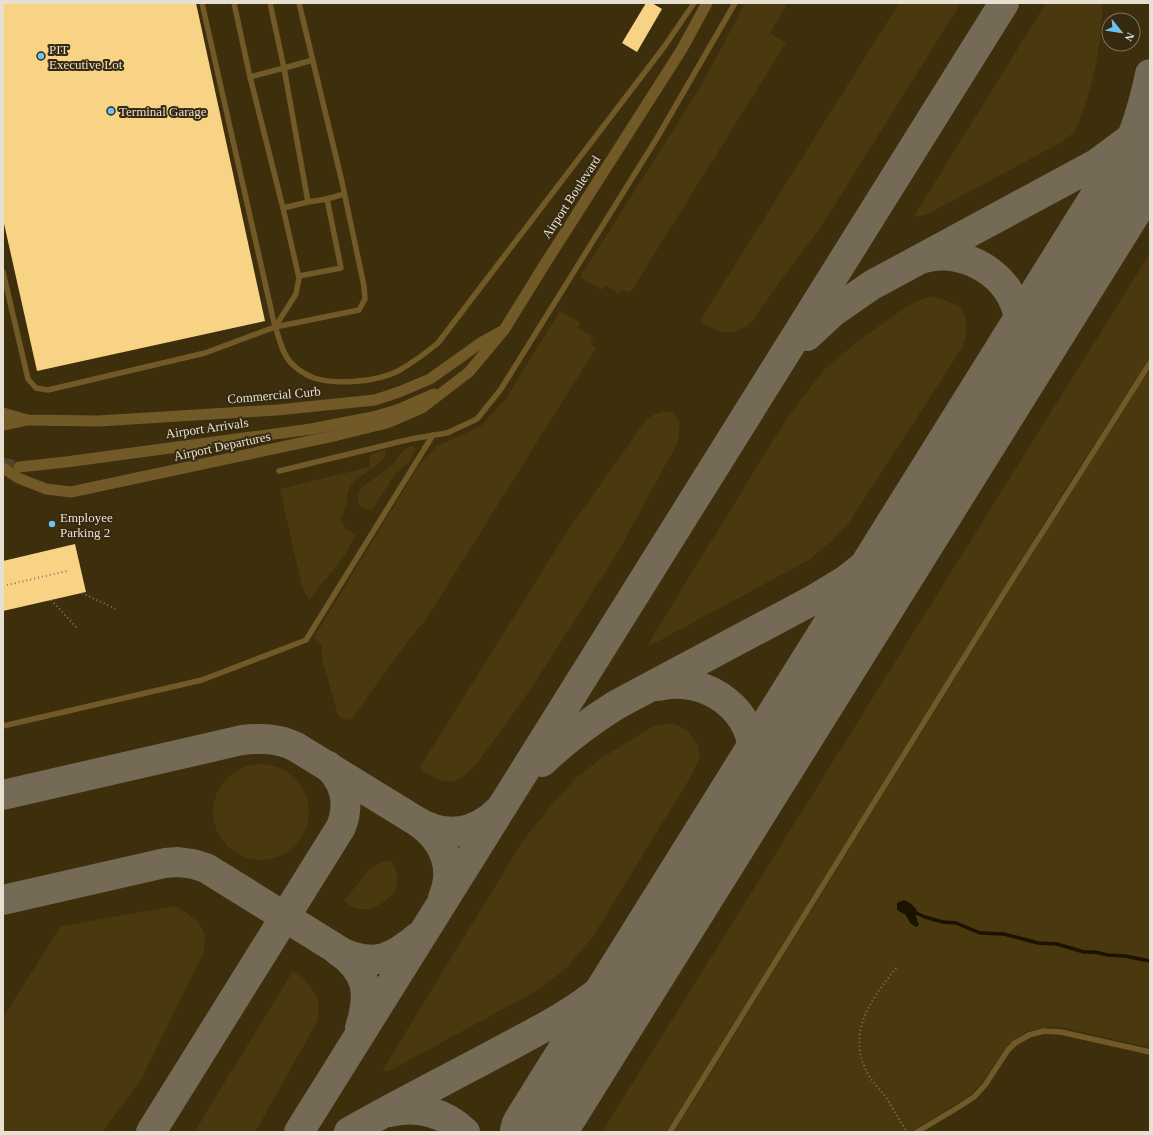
<svg xmlns="http://www.w3.org/2000/svg" width="1153" height="1135" font-family="'Times New Roman',serif">
<style>
.built{fill:#3d2e0c;fill-rule:evenodd}
.green{fill:#4a380e;fill-rule:evenodd}
.water{fill:#1c1200}
.lines{fill:none;stroke-linecap:round;stroke-linejoin:round}
.stream{stroke:#1c1200;stroke-width:3.5}
.taxiway{stroke:#746a55;stroke-width:30}
.runway{stroke:#746a55;stroke-width:74}
.building{fill:#f8d386}
.tertiary-tunnel{stroke:#50442d;stroke-width:11;stroke-dasharray:11 5.5;stroke-linecap:butt}
.path{stroke:#827864;stroke-width:2;stroke-dasharray:1 3;stroke-linecap:butt}
.service{stroke:#715a28;stroke-width:5.5}
.tertiary{stroke:#715a28;stroke-width:11}
.poi-dot{fill:#6cc3f2;stroke:#352910;stroke-width:1.5}
.labels{text-anchor:middle;dominant-baseline:central;stroke-width:4;stroke-linejoin:round;paint-order:stroke}
.poi-label{font-size:13px;fill:#e7e0d1;stroke:#352910;text-anchor:start}
.street-label{font-size:13px;fill:#e7e0d1;stroke:#352910}
</style>
<rect width="100%" height="100%" fill="#352910"/>
<!-- built -->
<path class="built" d="M3,3h1147v1129h-1147zM1109,20h24v24h-24z"/>
<!-- green -->
<g class="green">
<path d="M745,3h43l-18,30 16,10 -156,250 -8,-4 -3,5 -14,-9 -3,5 -22,-13 121,-191z"/>
<path d="M899,3h62l-135,216 -77,106c-21,12 -26,8 -48,-2v-4z"/>
<path d="M1046,3h57c-2,36 -7,71 -19,106 -3,6 -4,14 -8,20 -4,6 -10,10 -16,14l-132,71 -11,3 -2,-2 2,-4z"/>
<path d="M1150,253v105l-86,133 -397,641h-65z"/>
<path d="M931,296l17,5 14,7c6,16 6,24 0,40l-114,176 -16,17 -23,19 -152,82 -9,3 6,-11 123,-200 23,-34 25,-31 32,-27 53,-38z"/>
<path d="M560,311l21,12 -3,5 16,10 -4,6 6,4 -171,273 -15,17 -59,82 -9,-1 -4,-4 -16,-56v-14l-8,-8 106,-174 17,-17 44,-20 25,-28z"/>
<path d="M1150,372v676l-85,-20 -18,-1 -22,5 -18,14 -27,39 -11,11 -58,36h-237l373,-602 98,-154zM910,903c7,6 5,13 9,21l-9,-1 -4,-8 -6,-3z"/>
<path d="M665,411l9,2 6,9 -2,20 -60,110 -87,137 -56,77 -15,13 -9,3 -12,-2 -15,-8 -4,-5 146,-234 80,-113 9,-6z"/>
<path d="M410,446h3l3,4 -7,12 -13,11 -23,36c-13,3 -19,-10 -13,-20l33,-25 10,-13z"/>
<path d="M386,450c1,15 -28,24 -36,37 -4,7 -2,12 -4,19 -1,5 -4,9 -5,14l4,8 11,7 -11,20 -36,45 -7,-13 -22,-98 90,-22v-12z"/>
<path d="M672,723l15,7 10,14 3,12 -7,17 -101,165 -26,30 -26,21 -149,81 -9,1 140,-229 28,-36 27,-29 26,-20 51,-31z"/>
<circle cx="261" cy="812" r="48"/>
<path d="M386,860l6,2c12,21 3,37 -18,45 -5,2 -14,3 -19,1 -4,-1 -7,-4 -11,-7l26,-33z"/>
<path d="M176,906c22,15 35,22 26,50l-60,122 -39,54h-100v-115l58,-91z"/>
<path d="M293,971c10,7 21,17 25,30 1,5 0,13 0,19l-57,102 -6,10h-60l12,-21z"/>
</g>
<!-- water -->
<path class="water" d="M904,900c16,6 8,13 15,24l-1,2 -2,1 -6,-4 -4,-8 -9,-5v-7z"/>
<g class="lines">
<!-- stream -->
<path class="stream" d="M914,909l2,4 9,4 18,5 13,1 24,10 24,1 34,9 19,1 27,8h10l14,3 17,1 25,5"/>
<!-- taxiway -->
<g class="taxiway">
<path d="M924,258c41,-11 88,17 95,61 1,11 0,22 -3,33"/>
<path d="M807,336l26,-24 39,-27 224,-121 35,-26 19,-16"/>
<path d="M961,452l139,-245c22,-41 41,-86 50,-133"/>
<path d="M658,686c48,-12 100,25 95,77 -2,24 -17,46 -28,67"/>
<path d="M542,762c23,-22 47,-40 74,-57l197,-105 33,-20 24,-19 40,-41 48,-64"/>
<path d="M3,795l239,-55c19,-2 36,-2 54,7l122,75c28,16 57,12 80,-11"/>
<path d="M418,822c26,18 38,46 25,76"/>
<path d="M3,900l162,-37 13,-1 15,2 13,4 137,85c32,14 50,5 75,-16"/>
<path d="M337,950c31,21 34,43 23,78"/>
<path d="M390,1112c27,-7 55,1 75,20"/>
<path d="M151,1132l190,-305c9,-23 4,-45 -13,-61"/>
<path d="M299,1132l705,-1129"/>
<path d="M349,1132c51,-29 103,-55 155,-83 35,-19 70,-36 100,-62 39,-33 66,-74 95,-115"/>
</g>
<!-- runway -->
<path class="runway" d="M537,1132l613,-983"/>
</g>
<!-- building -->
<g class="building">
<path d="M7,3h189l69,318 -228,50 -34,-152v-215z"/>
<path d="M646,3h6l10,6 -25,43 -15,-9z"/>
<path d="M75,544l11,48 -83,19v-50z"/>
</g>
<g class="lines">
<!-- tertiary-tunnel -->
<path class="tertiary-tunnel" d="M3,463l16,4"/>
<!-- path -->
<g class="path">
<path d="M3,586l64,-15"/>
<path d="M82,593l34,16"/>
<path d="M51,600l27,29"/>
<path d="M896,968c-26,33 -51,66 -27,108 5,8 13,16 19,24 6,11 12,21 19,32"/>
</g>
<!-- service -->
<g class="service">
<path d="M202,3l73,324c5,12 7,27 16,36 6,6 15,12 23,15 22,7 63,4 84,-7 14,-8 28,-18 40,-28l226,-296 30,-44"/>
<path d="M234,3l16,74 33,131"/>
<path d="M250,77l34,-9 -14,-65"/>
<path d="M308,202l19,-3 17,-5"/>
<path d="M3,272l25,107 8,9 12,2 157,-37 70,-26 84,-17 6,-11 -1,-13 -22,-104 -43,-179"/>
<path d="M299,276l42,-8 -14,-69"/>
<path d="M275,327l21,-33 3,-16 -16,-70 25,-6 -24,-134 29,-8"/>
<path d="M279,471l132,-32 36,-6 30,-14 24,-30 156,-251 78,-135"/>
<path d="M3,726l199,-46 104,-40 127,-205"/>
<path d="M670,1132l339,-547 141,-222"/>
<path d="M917,1132l40,-24 17,-11 11,-12 23,-35 7,-7 14,-8 15,-4 17,1 89,20"/>
</g>
<!-- tertiary -->
<g class="tertiary">
<path d="M3,413l24,7 71,1 179,-11 98,-10 24,-8 31,-13 52,-37 18,-10"/>
<path d="M3,425l24,-5"/>
<path d="M19,467l47,-5 245,-33 62,-12 24,-7 37,-16"/>
<path d="M3,468l15,10 28,11 25,3 267,-57 49,-12 35,-15 47,-36 35,-42 39,-63 139,-218 25,-46"/>
</g>
</g>
<!-- markers -->
<g class="poi-dot">
<circle cx="41" cy="56" r="4"/>
<circle cx="111" cy="111" r="4"/>
<circle cx="52" cy="524" r="4"/>
</g>
<g class="labels">
<!-- poi labels -->
<g class="poi-label">
<text x="49" y="49">PIT<tspan x="49" dy="15">Executive Lot</tspan></text>
<text x="119" y="111">Terminal Garage</text>
<text x="60" y="517">Employee<tspan x="60" dy="15">Parking 2</tspan></text>
</g>
<!-- street labels -->
<g class="street-label">
<text transform="translate(571 197) rotate(-57)">Airport Boulevard</text>
<text transform="translate(274 395) rotate(-5)">Commercial Curb</text>
<text transform="translate(207 428) rotate(-8)">Airport Arrivals</text>
<text transform="translate(222 446) rotate(-12)">Airport Departures</text>
</g>
</g>
<!-- border -->
<rect width="1153" height="1135" fill="none" stroke="#e7e0d1" stroke-width="8"/>
<!-- north arrow -->
<g transform="translate(1121 32) rotate(120)"><circle r="19" fill="#352910" stroke="#7c725d"/>
<path d="M0-3L7 15L0 10L-7 15Z" fill="#6cc3f2"/>
<text y="-6" font-size="11" font-weight="bold" text-anchor="middle" fill="#e7e0d1">N</text>
</g>
</svg>
